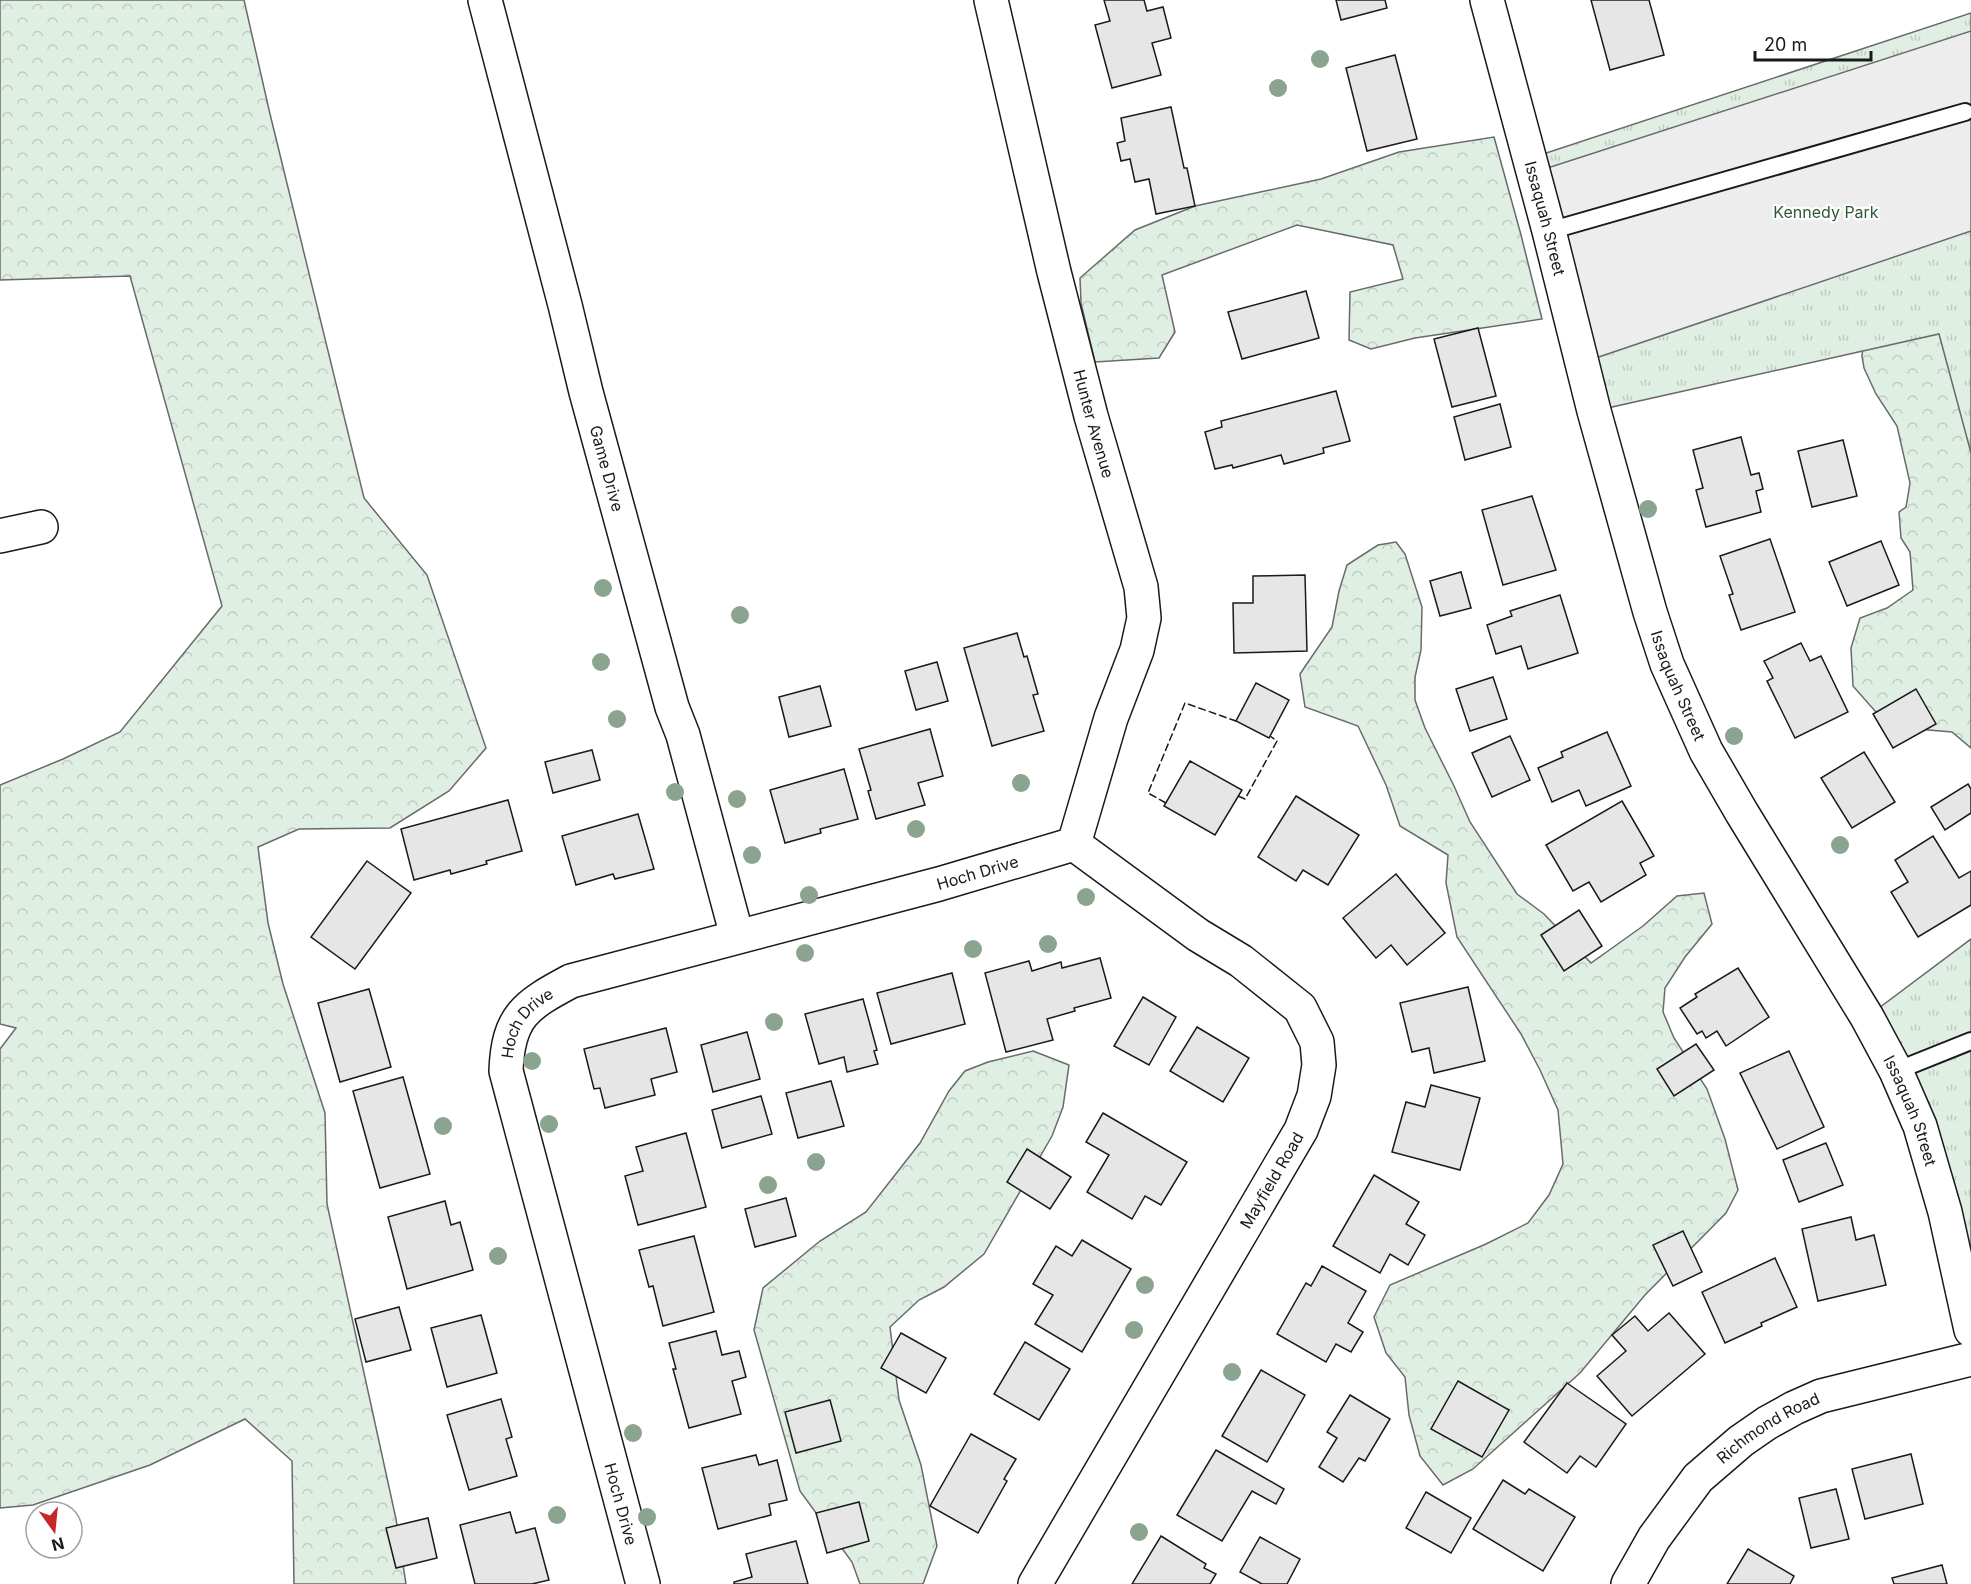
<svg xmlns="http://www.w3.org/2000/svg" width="1971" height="1584" font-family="Inter,sans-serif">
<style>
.forest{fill:url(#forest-crowns);stroke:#6a6a6a;stroke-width:1.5}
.park{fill:url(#park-tufts);stroke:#6a6a6a;stroke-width:1.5}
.parking{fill:#ededed;stroke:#6a6a6a;stroke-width:1.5}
.building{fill:#e6e6e6;stroke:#1a1a1a;stroke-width:1.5}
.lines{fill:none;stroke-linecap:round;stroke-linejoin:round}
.service-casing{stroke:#1a1a1a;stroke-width:20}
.minor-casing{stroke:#1a1a1a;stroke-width:36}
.service{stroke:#fff;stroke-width:16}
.minor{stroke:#fff;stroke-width:33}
.fence{stroke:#1a1a1a;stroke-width:1.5;stroke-dasharray:8 3;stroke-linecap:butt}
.tree{fill:#8aa48f}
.labels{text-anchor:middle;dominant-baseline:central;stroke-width:4.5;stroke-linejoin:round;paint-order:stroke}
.park-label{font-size:16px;fill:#2b5a34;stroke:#fff}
.street-label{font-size:16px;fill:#1a1a1a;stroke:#fff}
</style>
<defs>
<pattern id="forest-crowns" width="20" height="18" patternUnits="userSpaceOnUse" patternTransform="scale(1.5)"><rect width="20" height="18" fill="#e0efe3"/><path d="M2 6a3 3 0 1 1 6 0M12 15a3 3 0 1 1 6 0" fill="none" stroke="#c0ccc2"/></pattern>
<pattern id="park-tufts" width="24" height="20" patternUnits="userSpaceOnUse" patternTransform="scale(1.5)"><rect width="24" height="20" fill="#e0efe3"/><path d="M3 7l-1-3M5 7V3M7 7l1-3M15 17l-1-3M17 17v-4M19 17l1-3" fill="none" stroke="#c0ccc2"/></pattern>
</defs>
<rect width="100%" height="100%" fill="#fff"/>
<!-- forest -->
<g class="forest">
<path d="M0,0h244l26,114 94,384 63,77 59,173 -37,43 -59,37 -91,1 -41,18 10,76 15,61 42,129 2,91 69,315 10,65h-112l-2,-123 -47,-42 -95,46 -117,40 -33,3v-459l16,-21 -16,-4v-239l63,-26 57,-27 102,-126 -92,-330 -130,4z"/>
<path d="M1494,137l27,98 21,84 -127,19 -44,11 -22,-9 1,-48 53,-13 -10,-34 -96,-20 -135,50 13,57 -16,26 -64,4 -14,-59 -1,-25 55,-48 60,-24 126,-27 78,-27z"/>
<path d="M1865,327h67l19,14 20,47v360l-19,-16 -47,-4 -30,-17 -22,-25 -2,-38 9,-30 27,-10 26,-18 -3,-38 -9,-14 -2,-26 7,-5 4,-24 -13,-57 -21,-32 -12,-26 -2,-12z"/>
<path d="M1396,542l9,12 17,53 -1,43 -6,27v23l10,28 29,58 16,36 47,72 27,20 47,49 52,-37 34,-30 27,-3 8,31 -27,33 -20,31 -2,24 11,26 33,51 18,50 13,51 -12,23 -81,82 -65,78 -107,96 -30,16 -23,-29 -11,-41 -4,-38 -19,-24 -12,-36 16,-32 96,-41 42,-21 21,-28 14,-31 -5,-54 -18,-40 -19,-36 -64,-97 -11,-54 2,-28 -48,-29 -14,-41 -28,-59 -53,-19 -5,-33 32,-47 7,-36 8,-26 31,-20z"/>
<path d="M1033,1051l36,14 -6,42 -11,29 -68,118 -40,33 -25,13 -29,27 9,73 22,65 16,81 -14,38h-63l-8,-22 -52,-71 -46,-161 9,-42 57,-47 46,-29 54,-69 29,-52 16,-20 23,-9z"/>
</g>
<!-- park -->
<g class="park">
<path d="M1971,13v440l-32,-119 -345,77 -66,-252z"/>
<path d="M1971,939v391l-104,-313z"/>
</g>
<!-- parking -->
<path class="parking" d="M1971,31v200l-390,132 -49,-190z"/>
<!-- building -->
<g class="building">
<path d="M1104,0h40l3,11 16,-4 8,31 -19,5 9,32 -49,13 -17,-63 15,-4z"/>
<path d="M1336,0h49l2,8 -46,12z"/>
<path d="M1591,0h58l15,55 -54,15z"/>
<path d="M1395,55l22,84 -50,12 -21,-83z"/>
<path d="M1171,107l13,61h3l8,38 -39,8 -7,-35 -14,3 -5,-23 -9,2 -4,-18 8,-2 -4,-23z"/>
<path d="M1306,291l13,47 -77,21 -14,-47z"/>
<path d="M1478,328l18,68 -44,11 -18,-68z"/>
<path d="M1336,391l14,50 -27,7 1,5 -40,11 -3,-9 -48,13 -1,-3 -17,4 -10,-37 17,-5 -1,-6z"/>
<path d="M1500,404l11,43 -46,13 -11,-43z"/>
<path d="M1741,437l10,38 8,-2 4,16 -7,2 5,21 -55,15 -10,-37 7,-2 -10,-38z"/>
<path d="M1843,440l14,56 -45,11 -14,-56z"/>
<path d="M1532,496l24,74 -53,15 -21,-75z"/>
<path d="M1770,539l25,73 -54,18 -12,-35 4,-1 -13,-38z"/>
<path d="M1881,541l18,44 -52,21 -18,-44z"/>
<path d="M1461,572l10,36 -31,8 -10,-35z"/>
<path d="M1305,575l2,76 -73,2 -1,-50h20v-27z"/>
<path d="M1560,595l18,58 -50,16 -7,-23 -25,8 -9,-29 25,-9 -2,-5z"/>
<path d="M1017,633l7,24 3,-1 11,38 -5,1 11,36 -52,15 -28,-98z"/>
<path d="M1801,643l9,18 11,-5 27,56 -53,26 -28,-57 6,-3 -9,-17z"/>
<path d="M937,662l11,39 -32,9 -11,-39z"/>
<path d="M1493,677l14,42 -37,12 -14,-42z"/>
<path d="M1256,683l33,17 -20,38 -33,-17z"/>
<path d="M820,686l11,40 -42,11 -10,-40z"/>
<path d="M1916,689l20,35 -43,24 -20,-34z"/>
<path d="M930,729l13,47 -25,7 7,22 -49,14 -8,-28 3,-1 -12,-41z"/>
<path d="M1607,732l24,54 -45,20 -7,-16 -27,12 -14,-34 25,-11 -2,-5z"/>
<path d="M1510,736l20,44 -38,17 -20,-44z"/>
<path d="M592,750l8,30 -47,13 -8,-31z"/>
<path d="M1864,752l31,50 -43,26 -31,-50z"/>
<path d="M1190,761l52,29 -27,45 -51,-29z"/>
<path d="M844,769l14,50 -38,10 1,4 -36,10 -15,-53z"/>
<path d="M1968,784l3,5v24l-26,17 -14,-23z"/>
<path d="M1296,796l63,39 -31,50 -25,-15 -7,11 -38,-24z"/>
<path d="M508,800l14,51 -36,10 1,3 -36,10 -1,-4 -36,10 -13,-51z"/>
<path d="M1622,801l32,55 -14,7 6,12 -45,27 -12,-20 -16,9 -27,-46z"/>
<path d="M638,814l16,55 -39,10 -2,-5 -37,11 -14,-49z"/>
<path d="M1933,836l26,42 12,-7v34l-53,32 -27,-45 17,-10 -13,-22z"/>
<path d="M367,861l44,32 -56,76 -44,-32z"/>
<path d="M1396,874l49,59 -38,32 -16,-20 -15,13 -33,-40z"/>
<path d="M1579,910l23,36 -38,25 -23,-36z"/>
<path d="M1100,958l11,40 -37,10 1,3 -28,8 6,21 -47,12 -21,-79 44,-12 3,10 29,-9 1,6z"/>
<path d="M1738,968l31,49 -43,29 -9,-15 -11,7 -4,-7 -5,3 -17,-26 17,-11 -2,-3z"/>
<path d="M952,973l13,51 -74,20 -14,-51z"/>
<path d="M1468,987l17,74 -51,12 -5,-25 -17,4 -12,-49z"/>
<path d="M369,989l22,78 -51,15 -22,-79z"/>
<path d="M1143,997l33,20 -27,48 -35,-19z"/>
<path d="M863,999l14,51 -3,1 4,13 -31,8 -3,-15 -25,7 -14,-50z"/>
<path d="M1197,1027l52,31 -26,44 -53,-31z"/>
<path d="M666,1028l11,44 -26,7 4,16 -50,13 -5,-20 -6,1 -10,-40z"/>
<path d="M747,1032l13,47 -47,13 -12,-47z"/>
<path d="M1696,1044l18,26 -40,26 -17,-27z"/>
<path d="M1789,1051l35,76 -47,22 -37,-76z"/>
<path d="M403,1077l27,97 -50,14 -27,-97z"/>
<path d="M831,1081l13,45 -46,12 -12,-45z"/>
<path d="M1431,1085l49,13 -20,72 -68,-18 14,-50 19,5z"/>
<path d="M761,1096l11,38 -50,14 -10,-38z"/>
<path d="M1103,1113l84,49 -26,43 -16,-9 -13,23 -45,-27 22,-37 -23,-13z"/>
<path d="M686,1133l20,74 -68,18 -13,-49 18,-5 -7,-24z"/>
<path d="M1826,1143l17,42 -44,17 -16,-42z"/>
<path d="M1027,1149l44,28 -21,32 -43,-27z"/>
<path d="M1374,1175l45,27 -13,22 19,11 -17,30 -18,-11 -10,19 -47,-27z"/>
<path d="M786,1198l10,38 -41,11 -10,-38z"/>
<path d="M445,1201l6,24 9,-3 13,48 -66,19 -19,-72z"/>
<path d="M1851,1217l5,23 18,-5 12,50 -68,16 -16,-72z"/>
<path d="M1683,1231l19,41 -29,14 -20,-41z"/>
<path d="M694,1236l20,76 -51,14 -10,-40 -4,1 -10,-37z"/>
<path d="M1082,1240l49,29 -49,83 -47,-28 18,-29 -20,-11 23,-38 16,10z"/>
<path d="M1775,1258l22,49 -36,16 1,3 -37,17 -23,-51z"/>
<path d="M1322,1266l44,25 -18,32 15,9 -12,20 -15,-8 -10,18 -49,-28 29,-51 5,3z"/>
<path d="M399,1307l12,43 -45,12 -11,-43z"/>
<path d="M1669,1313l36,41 -73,62 -35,-40 29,-25 -14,-16 23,-19 13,15z"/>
<path d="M481,1315l16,58 -50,14 -16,-59z"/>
<path d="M716,1331l6,24 17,-4 7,26 -14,4 9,33 -52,14 -16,-59h3l-7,-26z"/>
<path d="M901,1333l45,25 -20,35 -45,-25z"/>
<path d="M1025,1342l45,27 -31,51 -45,-26z"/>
<path d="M1261,1370l44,25 -38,67 -45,-26z"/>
<path d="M1458,1381l51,29 -27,47 -51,-28z"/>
<path d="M1567,1383l59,41 -30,43 -16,-11 -13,17 -43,-31z"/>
<path d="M1350,1395l40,24 -25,42 -6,-3 -16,24 -24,-15 18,-29 -10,-6z"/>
<path d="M501,1399l11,38 -6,2 11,37 -48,14 -22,-75z"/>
<path d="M830,1400l11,41 -45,12 -11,-41z"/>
<path d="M971,1434l45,25 -12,20 3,2 -29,52 -48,-27z"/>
<path d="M1216,1450l68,39 -8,15 -24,-13 -30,50 -45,-26z"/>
<path d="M1911,1454l12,50 -58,15 -13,-50z"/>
<path d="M756,1455l3,10 18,-5 10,40 -18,4 2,11 -53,14 -16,-61z"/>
<path d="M1503,1480l22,14 4,-5 46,28 -32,54 -70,-42z"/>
<path d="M1836,1489l13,50 -38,9 -12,-50z"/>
<path d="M1426,1492l45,26 -20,35 -45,-25z"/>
<path d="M859,1502l10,39 -42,12 -11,-40z"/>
<path d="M510,1512l6,21 19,-5 14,52 -17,4h-57l-15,-59z"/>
<path d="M428,1518l9,40 -41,10 -10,-40z"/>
<path d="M1161,1536l45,28 -2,4 12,6 -6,10h-78z"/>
<path d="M1260,1537l40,22 -13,25h-25l-22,-12z"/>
<path d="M796,1541l12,43h-74v-2l18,-5 -6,-23z"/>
<path d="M1748,1549l46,27 -4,8h-63z"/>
<path d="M1942,1565l5,19h-53l-2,-6z"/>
</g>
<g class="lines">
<defs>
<g id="service">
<path d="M1549,231l416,-119"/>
<path d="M1896,1071l75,-30"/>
</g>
<g id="minor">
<path id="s1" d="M485,0l80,305 21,87 86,315 11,28 54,201"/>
<path id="s2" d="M991,0l63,272 37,144 50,171 3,31 -7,32 -26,68 -37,126"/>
<path id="s3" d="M1487,0l62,231 45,180 56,201 17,52 39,87 36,62 125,204 29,54 24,55 25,86 26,118"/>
<path d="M0,536l41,-9"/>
<path id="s4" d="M643,1584l-137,-513c2,-55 20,-66 65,-90l368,-97 135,-40"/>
<path id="s5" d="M1035,1584l266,-454 13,-34 5,-31 -2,-23 -17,-34 -59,-47 -43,-26 -124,-91"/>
<path id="s6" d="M1628,1584l26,-46 44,-60 43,-37 26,-18 27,-15 27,-12 150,-37"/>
</g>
</defs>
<!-- service casing -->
<use href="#service" class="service-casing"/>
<!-- minor casing -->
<use href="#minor" class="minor-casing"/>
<!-- service -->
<use href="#service" class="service"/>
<!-- minor -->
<use href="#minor" class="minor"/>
<!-- fence -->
<g class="fence">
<path d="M1238,796l7,3 32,-58 -7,-5"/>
<path d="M1166,803l-18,-10 37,-90 51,18"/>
</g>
</g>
<!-- trees -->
<g class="tree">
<circle cx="1320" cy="59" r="9"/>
<circle cx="1278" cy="88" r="9"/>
<circle cx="1648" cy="509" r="9"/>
<circle cx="603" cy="588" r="9"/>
<circle cx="740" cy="615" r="9"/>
<circle cx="601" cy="662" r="9"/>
<circle cx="617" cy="719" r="9"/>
<circle cx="1734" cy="736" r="9"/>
<circle cx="1021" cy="783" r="9"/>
<circle cx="675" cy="792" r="9"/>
<circle cx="737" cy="799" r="9"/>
<circle cx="916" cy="829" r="9"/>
<circle cx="1840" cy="845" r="9"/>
<circle cx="752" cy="855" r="9"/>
<circle cx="809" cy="895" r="9"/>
<circle cx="1086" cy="897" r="9"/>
<circle cx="1048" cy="944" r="9"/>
<circle cx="973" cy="949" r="9"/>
<circle cx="805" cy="953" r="9"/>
<circle cx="774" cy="1022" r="9"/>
<circle cx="532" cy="1061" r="9"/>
<circle cx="549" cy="1124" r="9"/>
<circle cx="443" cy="1126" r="9"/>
<circle cx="816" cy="1162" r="9"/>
<circle cx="768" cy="1185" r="9"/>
<circle cx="498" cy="1256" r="9"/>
<circle cx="1145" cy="1285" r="9"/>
<circle cx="1134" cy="1330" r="9"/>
<circle cx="1232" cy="1372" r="9"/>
<circle cx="633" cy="1433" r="9"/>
<circle cx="557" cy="1515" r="9"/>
<circle cx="647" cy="1517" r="9"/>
<circle cx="1139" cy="1532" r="9"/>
</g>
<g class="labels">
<!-- park labels -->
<g class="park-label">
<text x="1826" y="212">Kennedy Park</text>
</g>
<!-- street labels -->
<g class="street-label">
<text stroke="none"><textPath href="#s3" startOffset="226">Issaquah Street</textPath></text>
<text stroke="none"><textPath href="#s2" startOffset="436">Hunter Avenue</textPath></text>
<text stroke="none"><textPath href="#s1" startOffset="484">Game Drive</textPath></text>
<text stroke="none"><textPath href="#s3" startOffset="712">Issaquah Street</textPath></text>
<text stroke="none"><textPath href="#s4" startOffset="1071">Hoch Drive</textPath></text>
<text stroke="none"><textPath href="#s4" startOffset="586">Hoch Drive</textPath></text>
<text stroke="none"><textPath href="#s3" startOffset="1198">Issaquah Street</textPath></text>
<text stroke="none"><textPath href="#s5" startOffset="468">Mayfield Road</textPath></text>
<text stroke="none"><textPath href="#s6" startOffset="214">Richmond Road</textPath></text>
<text transform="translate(621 1504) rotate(75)">Hoch Drive</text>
</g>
</g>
<!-- north arrow -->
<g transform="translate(54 1530) rotate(165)"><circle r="28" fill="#ffffff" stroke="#a3a3a3" stroke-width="1.5"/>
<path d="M0-4.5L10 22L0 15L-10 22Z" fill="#c62828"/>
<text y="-9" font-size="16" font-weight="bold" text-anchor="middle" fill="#1a1a1a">N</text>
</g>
<!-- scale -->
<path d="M1755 51v9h116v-9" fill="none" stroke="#1a1a1a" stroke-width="3"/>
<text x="1764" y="51" font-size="18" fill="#1a1a1a" stroke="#ffffff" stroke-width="4.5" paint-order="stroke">20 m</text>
</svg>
